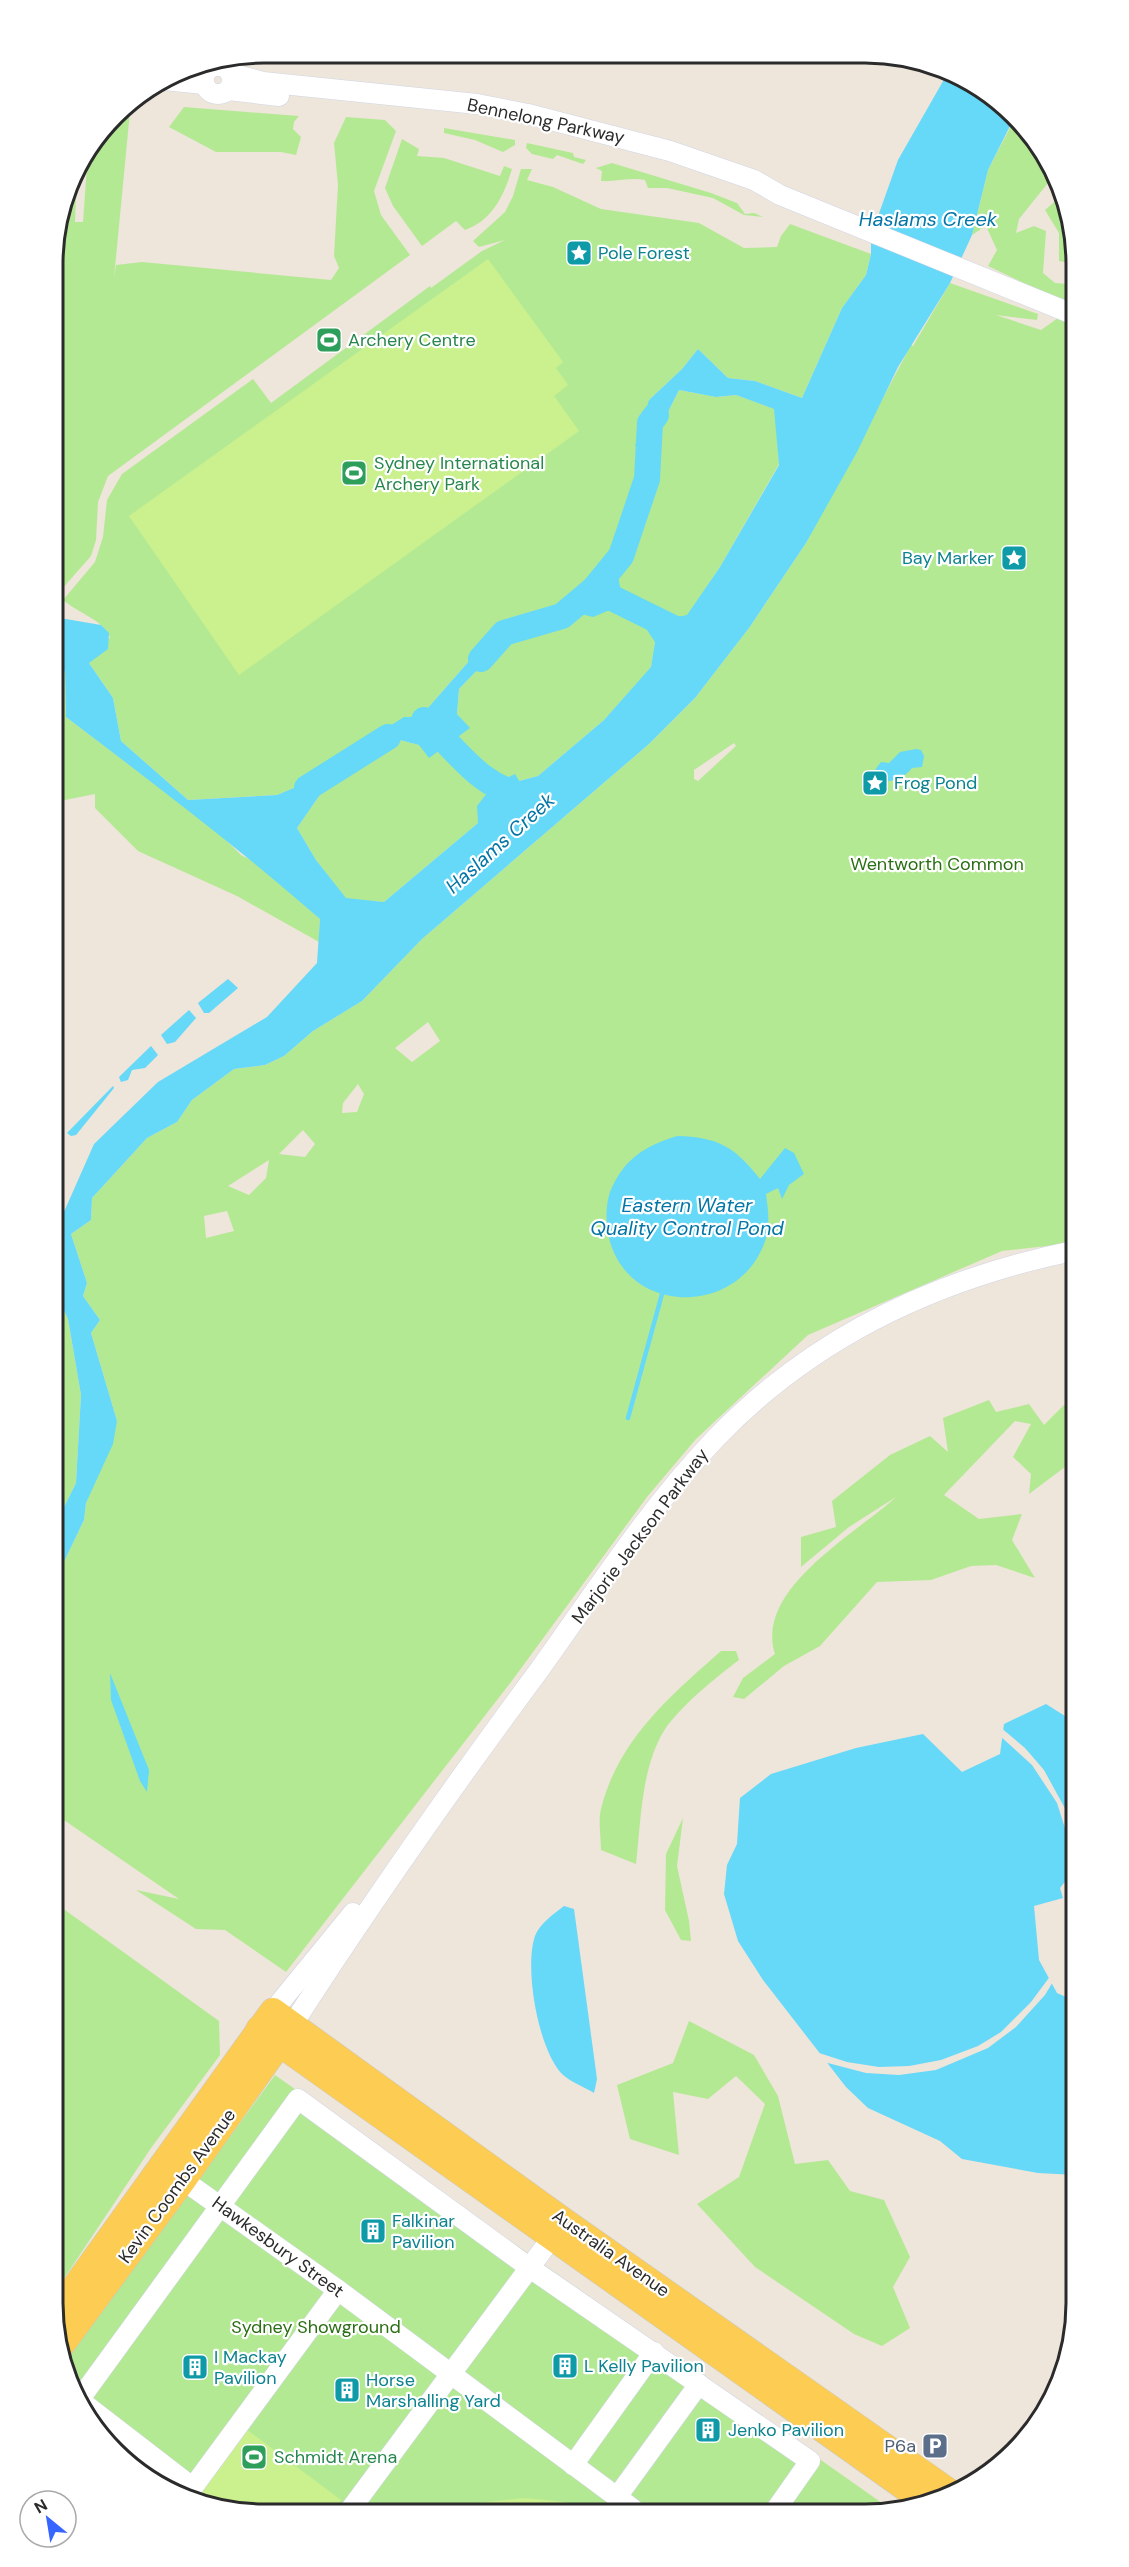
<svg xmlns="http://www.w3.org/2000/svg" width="1129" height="2567" font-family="'DM Sans',sans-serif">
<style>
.green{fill:#b4e993;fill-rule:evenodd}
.pitch{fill:#cbf18e}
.water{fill:#66d8f8}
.pier{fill:#eee5db}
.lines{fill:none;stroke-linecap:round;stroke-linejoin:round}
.stream{stroke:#66d8f8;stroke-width:4.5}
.river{stroke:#66d8f8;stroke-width:26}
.minor-casing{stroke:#d1d5e5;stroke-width:21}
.major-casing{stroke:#c8c8c8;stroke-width:27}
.minor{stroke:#fff;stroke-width:20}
.major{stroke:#fccd52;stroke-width:26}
.labels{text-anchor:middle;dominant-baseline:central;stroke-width:4.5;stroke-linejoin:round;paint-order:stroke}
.street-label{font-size:18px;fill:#2b2b2b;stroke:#fff}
.culture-label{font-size:18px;fill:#0d838f;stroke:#fff;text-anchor:start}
.leisure-label{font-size:18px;fill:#27864d;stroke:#fff;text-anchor:start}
.park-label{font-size:18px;fill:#2b6e14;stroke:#fff}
.service-label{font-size:18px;fill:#4e5e75;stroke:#fff;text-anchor:end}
.water-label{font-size:20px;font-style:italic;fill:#0375a7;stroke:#fff}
.rim{fill:none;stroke:#2b2b2b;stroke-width:3}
</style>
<rect width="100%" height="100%" fill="#eee5db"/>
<!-- green -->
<g class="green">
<path d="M131,101l-17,177 2,-13 26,-3 189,18 8,-12 -5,-12 4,-71 -4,-42 12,-26 39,3 11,11 -22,60 7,24 29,40 -302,221 -10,26 -2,38 -5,16 -37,42 -1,-349 21,-79 3,-4 -2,56h8l5,-70 36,-47z"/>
<path d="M184,107l115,9 -5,6 -1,7 8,8 -5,18 -15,-3h-65l-47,-25z"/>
<path d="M1014,120l4,2 30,36 21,51 1,54 -11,-2v-28l-14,-23 15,-13 -12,-14 -29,36 -3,14 18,-7 12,5 -3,42 12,10 15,1v21l-82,-39 9,-16 -11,-24 -14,9 16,-65z"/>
<path d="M444,128l71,12v5l-12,7 -28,-12 -31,-7z"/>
<path d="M402,139l17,10 -2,7 27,2 56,18 4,-10 8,3c-8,26 -19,51 -47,61l-9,-9 -34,25 -29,-40 -8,-18z"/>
<path d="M527,143l46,10 1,4 12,3 -3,4 -26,-9 -4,4 -21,-5 -6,-6z"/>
<path d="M612,163l99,30 26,10 8,11 9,-1 9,4 -19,-2 -31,-17 -46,-10h-19l-3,-8c-14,-3 -29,2 -44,1l1,-10 -6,-3z"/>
<path d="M521,169h11l-5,11 26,7 48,22 98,14 45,25 33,-1 4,-11 9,-12 81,30 -5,21 -24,33 -40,90 -47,-17 -27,-3 -30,-29 -16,20 -33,31 5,49 6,-21 19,-38 37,7 20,-2 39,14 4,55 -59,103 -33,49 -32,26 -4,26 -47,52 -66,56 -19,5 -41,42 -94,79 -38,-3 -30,-39 -19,-32 39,-57 -59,24 -89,5 -67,-59 -8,-43 -24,-35 21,-26c-8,-18 -32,-24 -47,-37l32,-38 8,-25 4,-37 15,-26 131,-95 18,24 159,-117 1,2 51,-37 23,-11 -26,7 -6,-6 32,-29 8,-16zM491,636l13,6 -45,47 -2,25 12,14 -50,17 -23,-6 -40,23 64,-45z"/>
<path d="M950,283l88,31 -1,6 -41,-5 45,15 17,-12 12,6 3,919 -71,8 -194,84 -112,104 -49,58 -136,185 -225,290 -61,-42 -29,-1 -60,-39 43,9 -121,-83 -1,-225 3,-21 24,-50 2,-17 31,-82 -26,-88 9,-13 -17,-24 4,-13 -16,-49 20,-14 1,-22 55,-60 30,-16 15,-22 42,-31 31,-4 19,-9 29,-25 49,-30 60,-62 227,-195 46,-46 54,-70 57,-85 105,-198 2,1zM734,743l2,3 -38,35 -4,-2v-9zM428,1022l12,19 -28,21 -17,-14zM358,1084l6,10 -7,18 -15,1 1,-10zM303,1130l12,14 -10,13 -26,-3zM269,1160l-3,18 -17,17 -21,-9zM227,1211l7,20 -28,7 -2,-22z"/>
<path d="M54,656l11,16 1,45 150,113 25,25 18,9 61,55 -1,23 -82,-46 -99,-45 -43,-43v-14l-40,8z"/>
<path d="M56,1293l12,26 13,76 -5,88 -19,38z"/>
<path d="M989,1400l7,12 33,-8 15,21 20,-20h9v56l-44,33 2,-20 -18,-17 18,-33 -16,-3 -71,74 35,24 43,-5 -10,26 23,38 -39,-13 -25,1 -40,14 -54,2 -57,64 -36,20 -40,33 -11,-2 10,-19 32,-24c-21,-65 81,-120 121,-157l-47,30 -48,40v-30l35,-10 -4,-26 58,-46 40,-19 18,16 -5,-34z"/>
<path d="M721,1651h15l3,9c-23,17 -58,46 -74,69 -24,38 -24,92 -29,135l-35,-14c0,-13 -3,-29 0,-41 17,-69 69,-113 120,-158z"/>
<path d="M683,1818l-6,48 12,55 2,20 -10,-1 -16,-30 1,-56z"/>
<path d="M58,1905l161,116 1,34 -69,93 -92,138z"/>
<path d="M689,2021l65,34 24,41 17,68 33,-4 22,31 34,9 26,57 -17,30 17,41 -28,18 -28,-12 -99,-67 -58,-63 42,-27 26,-73 -29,-28 -28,23 -35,-7 6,63 -49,-16 -13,-54 56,-22z"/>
<path d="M275,2075l614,433 -666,3 -53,-18 -55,-40 -52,-89z"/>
</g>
<!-- pitch -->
<g class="pitch">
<path d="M488,259l75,103 -7,6 12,17 -14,11 25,35 -340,244 -110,-159z"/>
<path d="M246,2429l95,71 -7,10 -111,1 -30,-11z"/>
<path d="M525,2498l39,4 26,7h-141l29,-6z"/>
</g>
<!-- water -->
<g class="water">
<path d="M946,76l59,29 13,17 -5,-2 -25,50 -16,65 -22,48 -52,84 -41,85 -51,91 -57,85 -54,70 -46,46 -227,195 -60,62 -49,30 -29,25 -19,9 -31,4 -42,31 -15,22 -30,16 -55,60 -1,22 -20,14 16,49 -4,13 17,24 -9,13 26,88 -4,23 -27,59 -2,17 -24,50 -3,21v-70l19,-38 5,-88 -13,-76 -12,-26v-63l38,-86 64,-62 109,-65 50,-54 3,-44c-81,-71 -167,-136 -254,-202l-1,-45 -10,-14 -1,-41 47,8 8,8 -1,16 -19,14 24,35 8,43 67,59 89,-5 60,-25 -40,58 19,32 30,38 38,4 94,-79 -1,-17 17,-22 21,-10 4,7 19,-5 66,-56 47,-53 4,-25 -12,-18 44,-9 33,-48 59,-102 -5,-56 -38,-14 -20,2 -37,-7 -19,38 -7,21 -18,-3 14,-46 33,-31 16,-20 30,29 27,3 47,17 40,-90 24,-33 5,-21v-18l27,-76z"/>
<path d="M614,553l6,34 -3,20 -24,10 -28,-7z"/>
<path d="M504,633v9l-45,47 -2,25 13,14 -41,30 -10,-13 -23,-6 -40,24 7,-20 41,-26h16l71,-81z"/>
<path d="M916,749l5,1 3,6 -2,11 -10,1c-10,13 -29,17 -44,11l13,-17 8,1 11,-11z"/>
<path d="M228,979l10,9 -29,25h-5l-6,-10z"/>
<path d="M189,1010l7,8 -21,24 -8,2 -6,-9z"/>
<path d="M151,1046l7,9 -13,13 -13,2 -4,10 -7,2 -2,-5z"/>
<path d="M113,1086l1,2 -38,47 -5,1 -4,-3z"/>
<path d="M677,1136c41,1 58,11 83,43l25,-31 9,5 10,21 -15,11 -7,14 -4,-11 -12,6c2,16 5,33 -2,50 -27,72 -136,72 -155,-6 -3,-15 -4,-31 1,-46 13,-32 34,-46 67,-56z"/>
<path d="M110,1673l39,97 -2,22 -7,-11 -29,-81z"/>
<path d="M1046,1704l19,12 9,-4 1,165 -4,-3 -11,14 3,10 -29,8 5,54 18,33 18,8 1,174 -38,-2 -76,-14 -22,-18 -72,-33 -22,-21 -83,-107 -25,-39 -14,-47 3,-29 10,-21 3,-46 31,-24 85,-26 67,-14 39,38 38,-18 4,-30z"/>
<path d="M564,1906l10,3 23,170 -3,14c-9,-6 -24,-11 -32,-19 -24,-25 -38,-106 -27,-138 5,-13 19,-22 29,-30z"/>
</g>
<!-- pier -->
<g class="pier">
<path d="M1000,1727l25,21 19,22 23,42 8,21v47l-4,-33 -14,-44 -25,-38 -33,-30z"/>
<path d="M1051,1975l3,5 -9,15 -29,32 -28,21 -52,22 -37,5 -33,-2 -42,-11 -8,-10 31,10 32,5 30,-1 32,-6 37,-14 23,-14 30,-30z"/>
</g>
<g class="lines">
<!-- stream -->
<path class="stream" d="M628,1418l34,-124"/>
<!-- river -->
<g class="river">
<path d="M594,589l79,39 16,5"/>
<path d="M481,659l23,-26 58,-17 32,-27 27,-33 26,-77 3,-56 6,-8"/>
<path d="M424,720c31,27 56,69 100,75"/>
<path d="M307,788l81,-51"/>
</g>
<defs>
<g id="minor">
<circle cx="218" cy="80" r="14"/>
<path d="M230,73l33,9 214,22 51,10 142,37 84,29 26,15 290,118"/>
<path d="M164,80l40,4"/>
<path d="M228,90l51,6"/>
<path d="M273,2011l80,-98"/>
<path d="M293,2024c78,-121 161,-239 247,-355 56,-78 109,-161 176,-231 97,-101 220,-159 357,-187"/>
<path d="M183,2180l155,110 295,219"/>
<path d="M82,2396l216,-297 232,169 280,193 -33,47"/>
<path d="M87,2406l105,81"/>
<path d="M573,2465l81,-113"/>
<path d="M617,2497l82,-113"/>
<path d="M185,2498l153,-208"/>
<path d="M350,2510l209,-282"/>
</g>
<g id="major">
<path d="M259,2029l669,475"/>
<path d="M59,2309l214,-298 291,210 387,272"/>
<path d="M60,2347l123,-167 106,-150"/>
</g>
</defs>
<!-- minor casing -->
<use href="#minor" class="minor-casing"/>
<!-- major casing -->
<use href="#major" class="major-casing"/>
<!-- minor -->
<use href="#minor" class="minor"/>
<!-- major -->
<use href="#major" class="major"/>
</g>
<!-- icons -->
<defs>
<symbol id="sight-square" viewBox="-11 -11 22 22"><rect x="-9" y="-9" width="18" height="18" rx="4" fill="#0f9aa8" stroke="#fff"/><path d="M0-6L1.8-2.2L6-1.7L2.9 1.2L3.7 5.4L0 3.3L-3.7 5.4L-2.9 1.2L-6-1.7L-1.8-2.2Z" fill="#fff"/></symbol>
<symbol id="stadium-square" viewBox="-11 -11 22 22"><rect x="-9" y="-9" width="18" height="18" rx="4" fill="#2e9e5b" stroke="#fff"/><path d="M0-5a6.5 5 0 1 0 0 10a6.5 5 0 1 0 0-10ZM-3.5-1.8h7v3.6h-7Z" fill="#fff"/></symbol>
<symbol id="building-square" viewBox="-11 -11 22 22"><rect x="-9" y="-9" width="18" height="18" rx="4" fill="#0f9aa8" stroke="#fff"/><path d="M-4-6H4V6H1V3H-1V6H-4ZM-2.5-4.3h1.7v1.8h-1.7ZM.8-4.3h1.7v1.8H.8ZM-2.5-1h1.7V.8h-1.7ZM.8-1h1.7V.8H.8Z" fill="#fff"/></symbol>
<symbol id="parking-square" viewBox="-11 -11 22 22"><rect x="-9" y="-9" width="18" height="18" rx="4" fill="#5c6f8a" stroke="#fff"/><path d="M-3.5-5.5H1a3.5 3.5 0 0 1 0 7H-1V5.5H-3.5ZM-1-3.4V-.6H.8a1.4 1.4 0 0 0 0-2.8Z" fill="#fff"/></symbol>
</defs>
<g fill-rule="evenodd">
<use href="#sight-square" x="564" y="238" width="30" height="30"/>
<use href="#stadium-square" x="314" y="325" width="30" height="30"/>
<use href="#stadium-square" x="339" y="458" width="30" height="30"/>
<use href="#sight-square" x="999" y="543" width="30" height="30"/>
<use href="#sight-square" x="860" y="768" width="30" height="30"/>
<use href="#building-square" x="358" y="2216" width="30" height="30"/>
<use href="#building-square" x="550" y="2351" width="30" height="30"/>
<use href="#building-square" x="180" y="2352" width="30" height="30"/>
<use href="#building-square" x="332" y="2375" width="30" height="30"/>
<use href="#building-square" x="693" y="2415" width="30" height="30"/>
<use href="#parking-square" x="920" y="2431" width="30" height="30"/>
<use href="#stadium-square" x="239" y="2442" width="30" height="30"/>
</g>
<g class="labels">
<!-- street labels -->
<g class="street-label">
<text transform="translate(546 121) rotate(12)">Bennelong Parkway</text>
<text transform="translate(640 1536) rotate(-53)">Marjorie Jackson Parkway</text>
<text transform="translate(177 2186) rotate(-54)">Kevin Coombs Avenue</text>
<text transform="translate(278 2247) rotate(36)">Hawkesbury Street</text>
<text transform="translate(611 2253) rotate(35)">Australia Avenue</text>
</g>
<!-- culture labels -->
<g class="culture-label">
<text x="598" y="253">Pole Forest</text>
<text x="994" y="558" text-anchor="end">Bay Marker</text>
<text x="894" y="783">Frog Pond</text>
<text x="392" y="2221">Falkinar<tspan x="392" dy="21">Pavilion</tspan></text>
<text x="214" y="2357">I Mackay<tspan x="214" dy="21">Pavilion</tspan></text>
<text x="584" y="2366">L Kelly Pavilion</text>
<text x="366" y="2380">Horse<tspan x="366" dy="21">Marshalling Yard</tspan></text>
<text x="728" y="2430">Jenko Pavilion</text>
</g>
<!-- leisure labels -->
<g class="leisure-label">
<text x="348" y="340">Archery Centre</text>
<text x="374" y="463">Sydney International<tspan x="374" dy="21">Archery Park</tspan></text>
<text x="274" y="2457">Schmidt Arena</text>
</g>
<!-- park labels -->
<g class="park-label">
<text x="937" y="864">Wentworth Common</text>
<text x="316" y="2327">Sydney Showground</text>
</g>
<!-- service labels -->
<g class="service-label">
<text x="916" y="2446">P6a</text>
</g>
<!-- water labels -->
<g class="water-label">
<text x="928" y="219">Haslams Creek</text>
<text transform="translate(500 843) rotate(-42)">Haslams Creek</text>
<text x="687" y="1205">Eastern Water<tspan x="687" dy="23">Quality Control Pond</tspan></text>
</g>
</g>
<!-- crop -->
<path d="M0 0H1129V2567H0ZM264 63H865A201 201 0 0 1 1066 264V2303A201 201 0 0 1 865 2504H264A201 201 0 0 1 63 2303V264A201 201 0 0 1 264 63Z" fill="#fff" fill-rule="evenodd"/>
<path class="rim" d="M264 63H865A201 201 0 0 1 1066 264V2303A201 201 0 0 1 865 2504H264A201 201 0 0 1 63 2303V264A201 201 0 0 1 264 63Z"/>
<!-- north arrow -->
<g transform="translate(48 2519) rotate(330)"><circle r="28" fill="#ffffff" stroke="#aaaaaa" stroke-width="1.5"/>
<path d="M0-4.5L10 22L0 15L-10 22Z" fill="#3765ff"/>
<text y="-9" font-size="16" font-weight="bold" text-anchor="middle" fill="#2b2b2b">N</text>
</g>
</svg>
